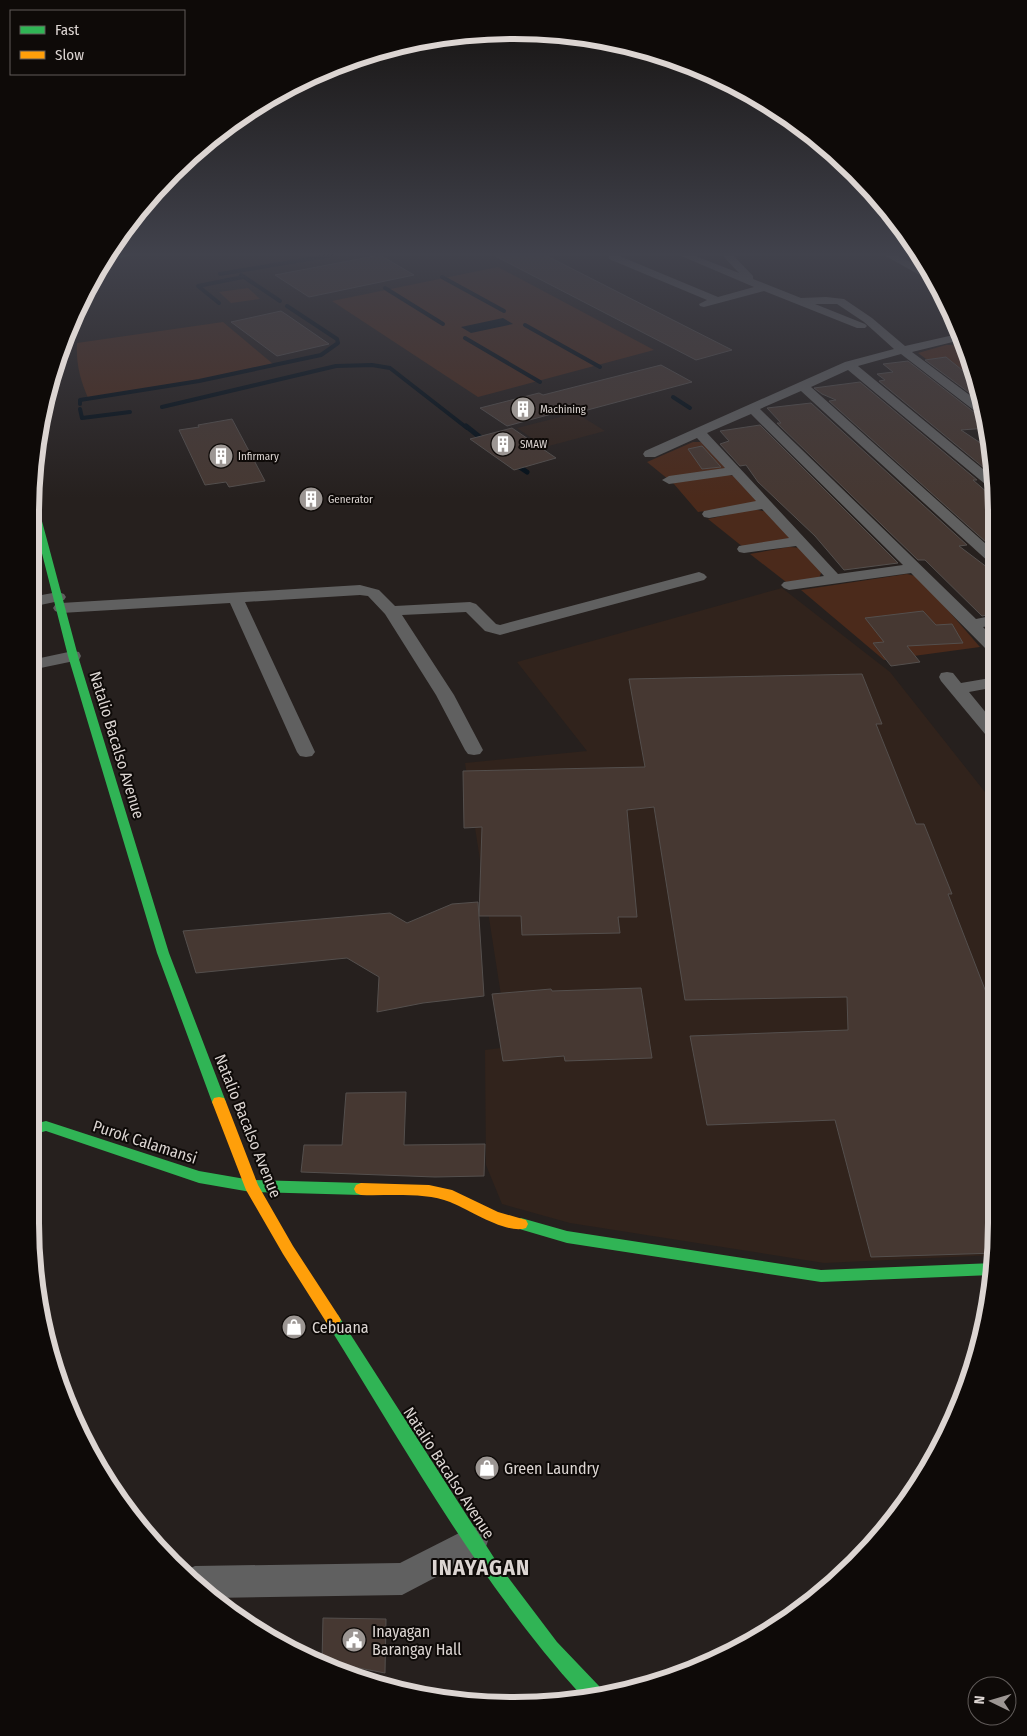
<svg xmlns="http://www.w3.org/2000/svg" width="1027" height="1736" font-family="'Fira Sans Condensed',sans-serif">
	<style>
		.built { fill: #31231c }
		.green { fill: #4b2a1b }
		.water { fill: #030f18 }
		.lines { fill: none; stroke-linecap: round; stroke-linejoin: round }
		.stream-far1 { stroke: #030f18; stroke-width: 4 }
		.stream { stroke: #030f18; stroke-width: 5 }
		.building { fill: #463832; stroke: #544f4d }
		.street { fill: #606060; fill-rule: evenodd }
		.fast { fill: #30b455; fill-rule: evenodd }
		.slow { fill: #ff9f0a; fill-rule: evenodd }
		.labels { text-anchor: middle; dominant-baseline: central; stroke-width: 4; stroke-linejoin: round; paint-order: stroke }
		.far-poi-label { font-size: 11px; fill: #dcd5d2; stroke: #0e0a08; text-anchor: start }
		.near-street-label { font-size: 16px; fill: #dcd5d2; stroke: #0e0a08 }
		.near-poi-label { font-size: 16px; fill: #dcd5d2; stroke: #0e0a08; text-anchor: start }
		.near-district-label { font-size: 22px; font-weight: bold; letter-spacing: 1px; fill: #dcd5d2; stroke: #0e0a08 }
		.rim { fill: none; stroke: #dcd5d2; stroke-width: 6 }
	</style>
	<rect width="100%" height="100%" fill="#26201e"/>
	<g class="built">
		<path d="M576,413L605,431L545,447L517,428Z"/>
		<path d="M782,588L890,672L996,806V1255L824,1263L570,1223L502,1204L486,1165L485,1050L509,1047L465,763L587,751L517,662Z"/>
	</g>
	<g class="green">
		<path d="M498,267L654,350L478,397L332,301Z"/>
		<path d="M248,288L260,299L231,303L219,292Z"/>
		<path d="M223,322L273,364L188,383L88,398C80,379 76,364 77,343Z"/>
		<path d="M946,345H959L964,348L980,388L983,401L918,353Z"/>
		<path d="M693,442H707L729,469L728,475L735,476L758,500L750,505L698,512L674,484L647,462Z"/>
		<path d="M753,509L768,512L791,534L788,539L743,547L708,519Z"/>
		<path d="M789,547L802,548L823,569L819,578L786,582L750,554Z"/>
		<path d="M907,574L919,577L980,647L884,660L801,590Z"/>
	</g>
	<path class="water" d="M503,318L513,324L471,333L461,327Z"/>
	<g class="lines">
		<g class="stream-far1">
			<path d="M220,274L333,255"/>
			<path d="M241,275L280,301"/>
			<path d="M442,277L504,311"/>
			<path d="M385,288L443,324"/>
			<path d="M219,303L198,286L243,277"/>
			<path d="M525,325L600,367"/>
			<path d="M465,338L540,382"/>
			<path d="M673,397L690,408"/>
			<path d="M80,404V400L199,381L321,355L338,343L337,339L287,306"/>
			<path d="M162,407L336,366L372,365L390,368L467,428"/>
			<path d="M80,409L82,418L130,412"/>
		</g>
		<g class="stream">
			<path d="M466,426L486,442"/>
			<path d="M515,464L527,472"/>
		</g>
	</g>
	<g class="building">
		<path d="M380,255L414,275L309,297L275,275Z"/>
		<path d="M493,255H545L732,350L696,360Z"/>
		<path d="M281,311L287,315L329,344L277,356L231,322Z"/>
		<path d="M946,357L978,383L983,403L925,360Z"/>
		<path d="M908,361L979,416L985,418L987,428L961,430L991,450L995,477L879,381L885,380L877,374L893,372L883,364Z"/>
		<path d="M661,365L692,382L580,412L574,408L507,426L480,408L539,393L543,395Z"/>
		<path d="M860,382L977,480H973L996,500V542L987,543L829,401L836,400L822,394L814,388Z"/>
		<path d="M811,403L967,545L959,546L996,574V613L982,616L925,560H918L777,423H781L767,408Z"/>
		<path d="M232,419L265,481L229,487L226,482L205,485L179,430L199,427L198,425Z"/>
		<path d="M760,425L898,563L844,570L815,536L758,482L746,465L740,466L720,444L729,441L720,431Z"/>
		<path d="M512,428L556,458L514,470L470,439Z"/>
		<path d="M702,446L721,467L702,469L688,449Z"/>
		<path d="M923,611L936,625L952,624L963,643L907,646L920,662L891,666L873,643L884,642L865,618Z"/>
		<path d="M862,674L882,724H876L916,824H924L952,894H948L996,1018V1253L871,1257L835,1120L707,1125L690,1036L848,1030L847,997L685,1000L654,807L627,810L637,917H618L620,933L522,935L521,916H479L482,827L464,828L463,771L645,767L629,679Z"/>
		<path d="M478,902L484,996L423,1003L377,1012L379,977L347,958L196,973L183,931L390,913L407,923L452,904Z"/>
		<path d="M641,988L652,1058L565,1061L564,1056L503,1061L492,994L551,989L552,991Z"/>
		<path d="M406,1092L404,1145L485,1144L484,1176L435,1177L301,1172L304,1145H342L346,1093Z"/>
		<path d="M323,1618L386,1619L385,1673L322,1661Z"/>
	</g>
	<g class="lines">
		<g class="street">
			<path d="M609,255H617L718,297L754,287L679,255H693L739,273L722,255H733L753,276V279L801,298L826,297L844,299L872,318L905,346L958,334L961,340L912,352L983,405L985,416L980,415L901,354L858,366L995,479L996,490L991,489L848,370L811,387L996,553V565L991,564L801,391L760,409L976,619L996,615V625L983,627L996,641V649L985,648L911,573L789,590L784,588L781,585L784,582L824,576L796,546L744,553L739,552L737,549L739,546L789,538L762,509L709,518L704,517L702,514L704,511L709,510L756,501L732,475L669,484L662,480L669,476L725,468L697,438L655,457H645L643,454L645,451L845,362L894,349L864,322L837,304H815L865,324L867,326L865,328H857L764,291L704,307L700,306L699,304L707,300L609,259ZM751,414L903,565L838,574L707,433Z"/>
			<path d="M884,255H897L933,274L937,283L932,282Z"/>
			<path d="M699,572L704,574L707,577L704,580L500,635L485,631L466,612L402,615L454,695L483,750L480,754L474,755L468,754L465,750L436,695L385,614L368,596L360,595L245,602L315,752L312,756L306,757L300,756L297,752L230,603L61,613L55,611L53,608L55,605L61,603L360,585L379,590L395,606L470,602L476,604L496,624L500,625Z"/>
			<path d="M58,592L64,594L66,597L64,600L31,607V597Z"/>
			<path d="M73,651L79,652L81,656L79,660L31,670V660Z"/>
			<path d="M947,672L953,673L961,683L996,677V687L969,692L996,725V741L990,740L941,681L939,677L941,673Z"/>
			<path d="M473,1526L484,1530L488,1541L484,1552L402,1595L211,1598L184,1571L195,1566L400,1563Z"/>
		</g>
		<g class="fast">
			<path d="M119,255H132L103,262L105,258Z"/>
			<path d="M31,493L35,495L78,656L169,953L226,1102L224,1106L219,1107L214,1106L212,1102L157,953L68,656L31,510Z"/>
			<path d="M46,1121L199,1171L251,1180L361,1183L366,1185L368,1189L366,1193L361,1195L251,1192L199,1183L46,1131L30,1135V1125Z"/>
			<path d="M521,1218L567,1231L821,1270L994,1263L992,1275L821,1282L567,1243L516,1228L514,1224L516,1220Z"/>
			<path d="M333,1313L338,1315L498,1564L557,1642L599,1686L601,1692L581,1695C480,1584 407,1451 328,1325L325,1320L328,1315Z"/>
		</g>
		<g class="slow">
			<path d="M219,1097L224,1098L226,1102L258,1185L293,1246L338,1315L341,1320L338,1325L333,1327L328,1325L283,1254L246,1190L212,1102L214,1098Z"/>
			<path d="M361,1183L429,1185L452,1190L498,1212L526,1220L528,1224L526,1228C507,1235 468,1209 450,1202C425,1192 388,1196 361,1195L356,1193L354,1189L356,1185Z"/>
		</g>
	</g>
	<linearGradient id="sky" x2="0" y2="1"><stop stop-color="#151210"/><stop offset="0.51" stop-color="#41424c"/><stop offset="1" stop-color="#41424c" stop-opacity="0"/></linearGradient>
	<rect width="1027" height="498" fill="url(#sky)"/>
	<defs>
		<symbol id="building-disc" viewBox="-11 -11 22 22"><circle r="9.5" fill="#9c9693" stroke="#0e0a08"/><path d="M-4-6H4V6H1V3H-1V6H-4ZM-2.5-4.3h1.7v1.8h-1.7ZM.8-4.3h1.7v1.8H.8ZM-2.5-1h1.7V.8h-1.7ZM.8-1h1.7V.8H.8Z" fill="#fff"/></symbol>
		<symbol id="shop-disc" viewBox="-11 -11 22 22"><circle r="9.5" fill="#9c9693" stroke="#0e0a08"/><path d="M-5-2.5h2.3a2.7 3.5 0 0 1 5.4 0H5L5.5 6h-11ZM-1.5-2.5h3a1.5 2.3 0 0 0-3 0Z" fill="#fff"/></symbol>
		<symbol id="civic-disc" viewBox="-11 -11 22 22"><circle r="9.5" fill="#9c9693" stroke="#0e0a08"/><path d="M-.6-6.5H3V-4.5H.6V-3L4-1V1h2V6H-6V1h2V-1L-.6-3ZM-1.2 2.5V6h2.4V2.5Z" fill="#fff"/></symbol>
	</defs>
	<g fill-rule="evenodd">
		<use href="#building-disc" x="509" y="395" width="28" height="28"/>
		<use href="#building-disc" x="489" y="430" width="28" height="28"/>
		<use href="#building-disc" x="207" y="442" width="28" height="28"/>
		<use href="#building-disc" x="297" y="485" width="28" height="28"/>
		<use href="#shop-disc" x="280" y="1313" width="28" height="28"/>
		<use href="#shop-disc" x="473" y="1454" width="28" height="28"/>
		<use href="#civic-disc" x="340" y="1626" width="28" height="28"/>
	</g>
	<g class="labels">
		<g class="far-poi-label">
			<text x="540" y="409">Machining</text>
			<text x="520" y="444">SMAW</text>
			<text x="238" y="456">Infirmary</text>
			<text x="328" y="499">Generator</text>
		</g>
		<g class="near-street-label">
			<text transform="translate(117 745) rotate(73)">Natalio Bacalso Avenue</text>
			<text transform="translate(248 1126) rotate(68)">Natalio Bacalso Avenue</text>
			<text transform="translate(145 1142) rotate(18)">Purok Calamansi</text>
			<text transform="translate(449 1473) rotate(57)">Natalio Bacalso Avenue</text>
		</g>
		<g class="near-poi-label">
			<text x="312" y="1327">Cebuana</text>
			<text x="504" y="1468">Green Laundry</text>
			<text x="372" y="1631">Inayagan<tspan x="372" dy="18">Barangay Hall</tspan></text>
		</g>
		<g class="near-district-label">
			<text x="481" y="1567">INAYAGAN</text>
		</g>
	</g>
	<path d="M0 0H1027V1736H0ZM513 39H514A474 474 0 0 1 988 513V1223A474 474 0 0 1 514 1697H513A474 474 0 0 1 39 1223V513A474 474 0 0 1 513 39Z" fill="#0e0a08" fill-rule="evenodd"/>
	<path class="rim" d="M513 39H514A474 474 0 0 1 988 513V1223A474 474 0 0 1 514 1697H513A474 474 0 0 1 39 1223V513A474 474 0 0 1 513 39Z"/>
	<rect x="10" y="10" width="175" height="65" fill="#0e0a08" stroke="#605b59"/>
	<rect x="20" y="26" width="25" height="8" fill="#30b455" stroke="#605b59"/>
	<text x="55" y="35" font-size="15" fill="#dcd5d2">Fast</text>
	<rect x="20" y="51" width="25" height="8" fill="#ff9f0a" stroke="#605b59"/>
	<text x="55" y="60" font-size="15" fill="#dcd5d2">Slow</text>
	<g transform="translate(992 1701) rotate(275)"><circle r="24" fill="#0e0a08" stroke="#605b59"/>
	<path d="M0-4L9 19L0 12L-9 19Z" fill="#9c9693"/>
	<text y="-8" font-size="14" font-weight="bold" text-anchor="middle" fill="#dcd5d2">N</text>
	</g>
</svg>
